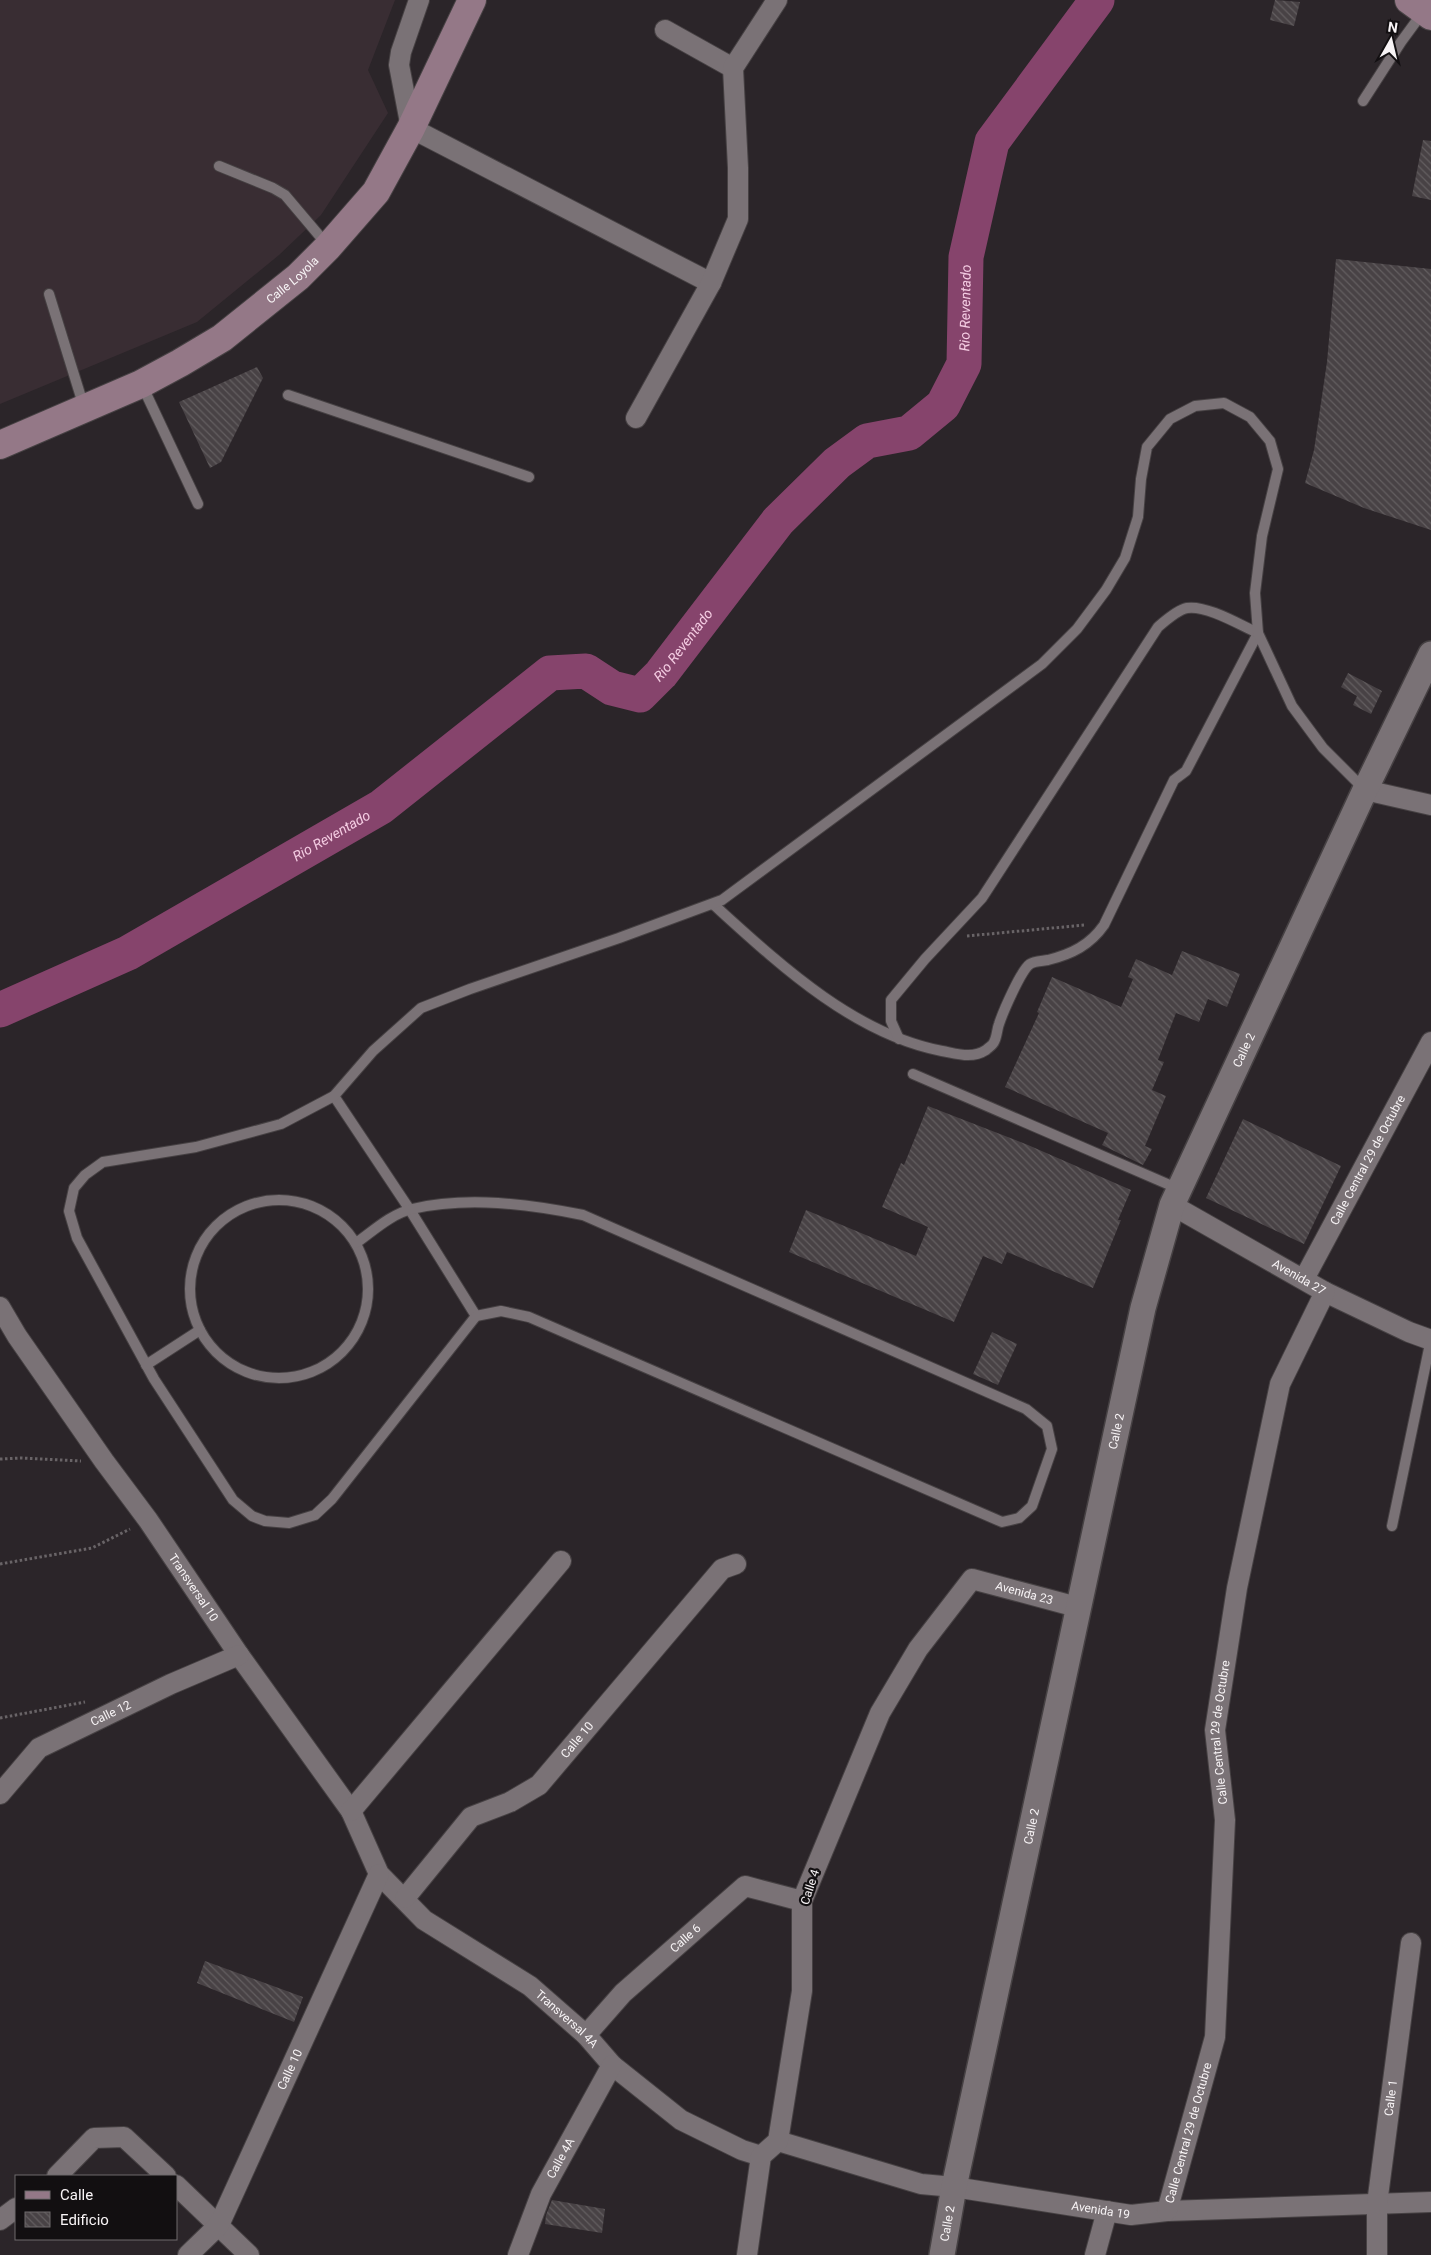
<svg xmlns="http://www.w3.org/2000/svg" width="1431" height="2255" font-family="Roboto,sans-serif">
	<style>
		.built { fill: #392d33 }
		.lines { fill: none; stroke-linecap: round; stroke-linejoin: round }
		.river { stroke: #86446c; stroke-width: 35 }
		.building { fill: url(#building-back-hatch) }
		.service-casing { stroke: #464143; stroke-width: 12 }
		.minor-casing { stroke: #464143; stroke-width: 22 }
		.tertiary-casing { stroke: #464143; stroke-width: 28 }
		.secondary-casing { stroke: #464143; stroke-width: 30 }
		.path { stroke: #696467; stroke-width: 3; stroke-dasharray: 2.5 2.5; stroke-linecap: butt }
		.service { stroke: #7a7276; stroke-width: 10 }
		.minor { stroke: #7a7276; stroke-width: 20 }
		.tertiary { stroke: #7a7276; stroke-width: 25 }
		.secondary { stroke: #947887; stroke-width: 28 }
		.labels { text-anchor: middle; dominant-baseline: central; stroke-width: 4.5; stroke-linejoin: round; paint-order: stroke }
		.street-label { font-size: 12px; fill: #f8f4f6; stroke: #120f11 }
		.water-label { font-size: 14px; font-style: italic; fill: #f4cce2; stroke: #120f11 }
	</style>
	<defs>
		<pattern id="building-back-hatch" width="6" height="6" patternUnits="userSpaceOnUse" patternTransform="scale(1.25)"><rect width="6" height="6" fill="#484245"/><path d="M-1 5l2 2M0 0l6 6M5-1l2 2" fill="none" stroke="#635e60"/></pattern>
	</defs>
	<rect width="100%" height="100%" fill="#2b2529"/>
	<path class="built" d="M0,0H395L368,70L388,113L321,215L279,255L197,322L0,404Z"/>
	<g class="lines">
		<path class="river" id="s1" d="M0,1010L128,953L381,807L550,673L586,671L612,688L640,695L661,674L778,521L837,463L867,441L909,433L943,405L964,364L966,257L992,142L1097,0"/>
	</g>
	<g class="building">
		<path d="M1275,0L1300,2L1294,26L1270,20Z"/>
		<path d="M1423,140L1431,141V200L1412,196Z"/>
		<path d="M1336,259L1431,269V530L1364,508L1305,483L1314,450L1327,362Z"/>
		<path d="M257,367L263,378L221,462L210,468L179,402Z"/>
		<path d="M1348,673L1382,691L1371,714L1353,705L1357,696L1341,687Z"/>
		<path d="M1182,951L1240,974L1227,1007L1208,999L1199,1022L1176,1013L1158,1060L1164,1062L1152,1090L1166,1096L1145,1146L1152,1149L1143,1165L1102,1145L1108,1133L1005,1087L1039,1013L1037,1012L1052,977L1121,1007L1133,979L1128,977L1136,959L1172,975Z"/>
		<path d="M928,1106L1028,1145L1131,1190L1118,1220H1121L1093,1288L1007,1252L1002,1264L983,1256L954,1322L789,1252L806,1210L916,1256L928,1227L882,1207L901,1163L904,1165Z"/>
		<path d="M1243,1119L1341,1166L1304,1244L1206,1198Z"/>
		<path d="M992,1332L1017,1344L998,1385L973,1374Z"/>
		<path d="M205,1961L303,1997L294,2022L197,1983Z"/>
		<path d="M552,2200L605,2209L602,2233L545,2224L546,2215Z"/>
	</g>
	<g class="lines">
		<defs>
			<g id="service">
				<path d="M1363,101L1401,42L1423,12"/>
				<path d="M219,166L273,188L285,195L328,246"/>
				<path d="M49,294L84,407"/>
				<path d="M142,385L198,504"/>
				<path d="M288,395L529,477"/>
				<path d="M713,904C778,963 853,1034 942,1051C958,1054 972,1059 986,1050C988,1048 993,1045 994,1042C997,1037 997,1029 999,1024C1003,1012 1021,970 1030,964C1034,961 1043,961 1048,960C1072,954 1090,945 1104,925L1174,780L1186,771L1258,633"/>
				<path d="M899,1039L891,1021V1000L925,959L982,898L1158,627C1165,621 1177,610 1187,608C1207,605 1240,625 1258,633"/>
				<path d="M913,1074L1179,1189"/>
				<path d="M334,1096L410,1210L476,1316"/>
				<circle cx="279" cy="1289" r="89"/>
				<path d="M356,1243C373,1231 391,1214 412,1209C467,1196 529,1204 583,1215L1026,1409L1047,1426L1052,1449L1032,1506L1019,1518L1002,1522L529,1317L501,1311L476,1316L332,1499L315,1515L289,1523L265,1521L252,1516L233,1500L154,1379L77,1238L69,1211L74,1188L85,1175L103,1162L196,1147L281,1124L334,1096L373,1051L421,1008L470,989L619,938L722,900L1042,664L1077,629L1106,590L1125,558L1138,517L1141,479L1147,447L1170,419L1195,406L1224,403L1250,417L1270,441L1278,469L1262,536L1255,593L1258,633L1292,706L1323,748L1365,790"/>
				<path d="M146,1365L200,1330"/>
				<path d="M1392,1526L1431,1339"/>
			</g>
			<g id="minor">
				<path d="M419,0L401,52L399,65L411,128L711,283"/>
				<path d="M665,30L733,68"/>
				<path d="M636,418L711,283L738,219V168L733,68L777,0"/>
				<path d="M1365,790L1431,805"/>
				<path id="s2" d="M1172,1205L1325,1292L1409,1332L1431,1340"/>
				<path id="s3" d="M1304,1279L1431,1042"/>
				<path id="s4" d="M0,1307L17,1336L104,1461L148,1520L239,1655L351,1811L379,1874L424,1920L530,1986L586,2035L612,2065L681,2120L742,2150L761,2156"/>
				<path id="s5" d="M0,1794L39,1748L171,1684L239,1655"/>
				<path d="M351,1811L561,1561"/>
				<path id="s6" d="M405,1898L471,1817L510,1802L539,1785L722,1569L736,1564"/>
				<path id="s7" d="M586,2035L623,1993L745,1886L802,1901"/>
				<path id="s8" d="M778,2141L921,2184L954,2187L1131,2215L1167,2211L1431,2202"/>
				<path d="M57,2176L94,2138L124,2137L166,2176"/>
				<path d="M176,2185L249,2255"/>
				<path id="s9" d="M1167,2211L1215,2037L1225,1820L1215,1730L1237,1588L1280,1384L1325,1292"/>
				<path d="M0,2220L16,2208"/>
				<path id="s10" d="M188,2255L219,2225L379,1874"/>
				<path id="s11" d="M518,2255L541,2194L612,2065"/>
				<path id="s12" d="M747,2255L761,2156L778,2141L802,1991V1901L880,1713L918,1649L972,1579L1077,1607"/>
				<path d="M1095,2255L1107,2211"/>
				<path id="s13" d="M1377,2255V2204L1411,1943"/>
			</g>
			<g id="tertiary">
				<path id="s14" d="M942,2255L954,2187L1143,1308L1172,1205L1365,790L1431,654"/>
			</g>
			<g id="secondary">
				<path d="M1409,0L1431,16"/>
				<path id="s15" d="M0,445L141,384L180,363L222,338L298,277L328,247L376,192L411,128L472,0"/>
			</g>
		</defs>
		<use href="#service" class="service-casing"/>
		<use href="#minor" class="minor-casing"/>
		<use href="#tertiary" class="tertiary-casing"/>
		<use href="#secondary" class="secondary-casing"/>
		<g class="path">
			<path d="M967,936L1085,925"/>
			<path d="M0,1459L21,1458L81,1461"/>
			<path d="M0,1564L92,1548L130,1529"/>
			<path d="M0,1718L85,1702"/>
		</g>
		<use href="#service" class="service"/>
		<use href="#minor" class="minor"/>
		<use href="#tertiary" class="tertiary"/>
		<use href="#secondary" class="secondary"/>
	</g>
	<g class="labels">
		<g class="street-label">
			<text stroke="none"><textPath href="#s15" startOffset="338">Calle Loyola</textPath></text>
			<text stroke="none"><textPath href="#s14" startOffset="1246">Calle 2</textPath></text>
			<text stroke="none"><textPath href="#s3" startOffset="135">Calle Central 29 de Octubre</textPath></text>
			<text stroke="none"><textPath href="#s2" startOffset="146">Avenida 27</textPath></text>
			<text stroke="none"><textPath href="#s14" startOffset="842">Calle 2</textPath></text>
			<text stroke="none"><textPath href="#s4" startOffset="341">Transversal 10</textPath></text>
			<text stroke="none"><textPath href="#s12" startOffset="785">Avenida 23</textPath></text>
			<text stroke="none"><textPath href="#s5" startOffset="140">Calle 12</textPath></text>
			<text stroke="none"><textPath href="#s9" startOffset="486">Calle Central 29 de Octubre</textPath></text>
			<text stroke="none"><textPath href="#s6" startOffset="239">Calle 10</textPath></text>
			<text stroke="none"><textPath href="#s14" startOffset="438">Calle 2</textPath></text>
			<text transform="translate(810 1887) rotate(-72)">Calle 4</text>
			<text stroke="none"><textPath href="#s7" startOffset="139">Calle 6</textPath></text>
			<text stroke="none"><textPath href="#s4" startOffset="922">Transversal 4A</textPath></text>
			<text stroke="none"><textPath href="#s10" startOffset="214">Calle 10</textPath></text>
			<text stroke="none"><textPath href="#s13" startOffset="158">Calle 1</textPath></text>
			<text stroke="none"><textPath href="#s9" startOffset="81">Calle Central 29 de Octubre</textPath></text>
			<text stroke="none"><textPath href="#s11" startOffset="106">Calle 4A</textPath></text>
			<text stroke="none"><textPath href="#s8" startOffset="331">Avenida 19</textPath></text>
			<text stroke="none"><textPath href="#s14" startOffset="32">Calle 2</textPath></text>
		</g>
		<g class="water-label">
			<text stroke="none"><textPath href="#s1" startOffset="1275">Rio Reventado</textPath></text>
			<text stroke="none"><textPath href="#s1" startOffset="810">Rio Reventado</textPath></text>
			<text stroke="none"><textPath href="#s1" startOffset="375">Rio Reventado</textPath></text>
		</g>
	</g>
	<rect x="15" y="2175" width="162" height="65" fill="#120f11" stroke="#6e6b6d"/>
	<rect x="25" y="2191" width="25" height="8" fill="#947887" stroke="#6e6b6d"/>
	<text x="60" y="2200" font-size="15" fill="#f8f4f6">Calle</text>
	<rect x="25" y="2212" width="25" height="15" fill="url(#building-back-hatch)" stroke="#6e6b6d"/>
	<text x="60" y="2225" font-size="15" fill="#f8f4f6">Edificio</text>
	<g transform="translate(1391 40) rotate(8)" stroke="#120f11" stroke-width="4" paint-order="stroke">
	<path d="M0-4L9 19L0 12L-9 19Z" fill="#f8f4f6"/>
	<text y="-8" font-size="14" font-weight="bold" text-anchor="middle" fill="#f8f4f6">N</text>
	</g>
</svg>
